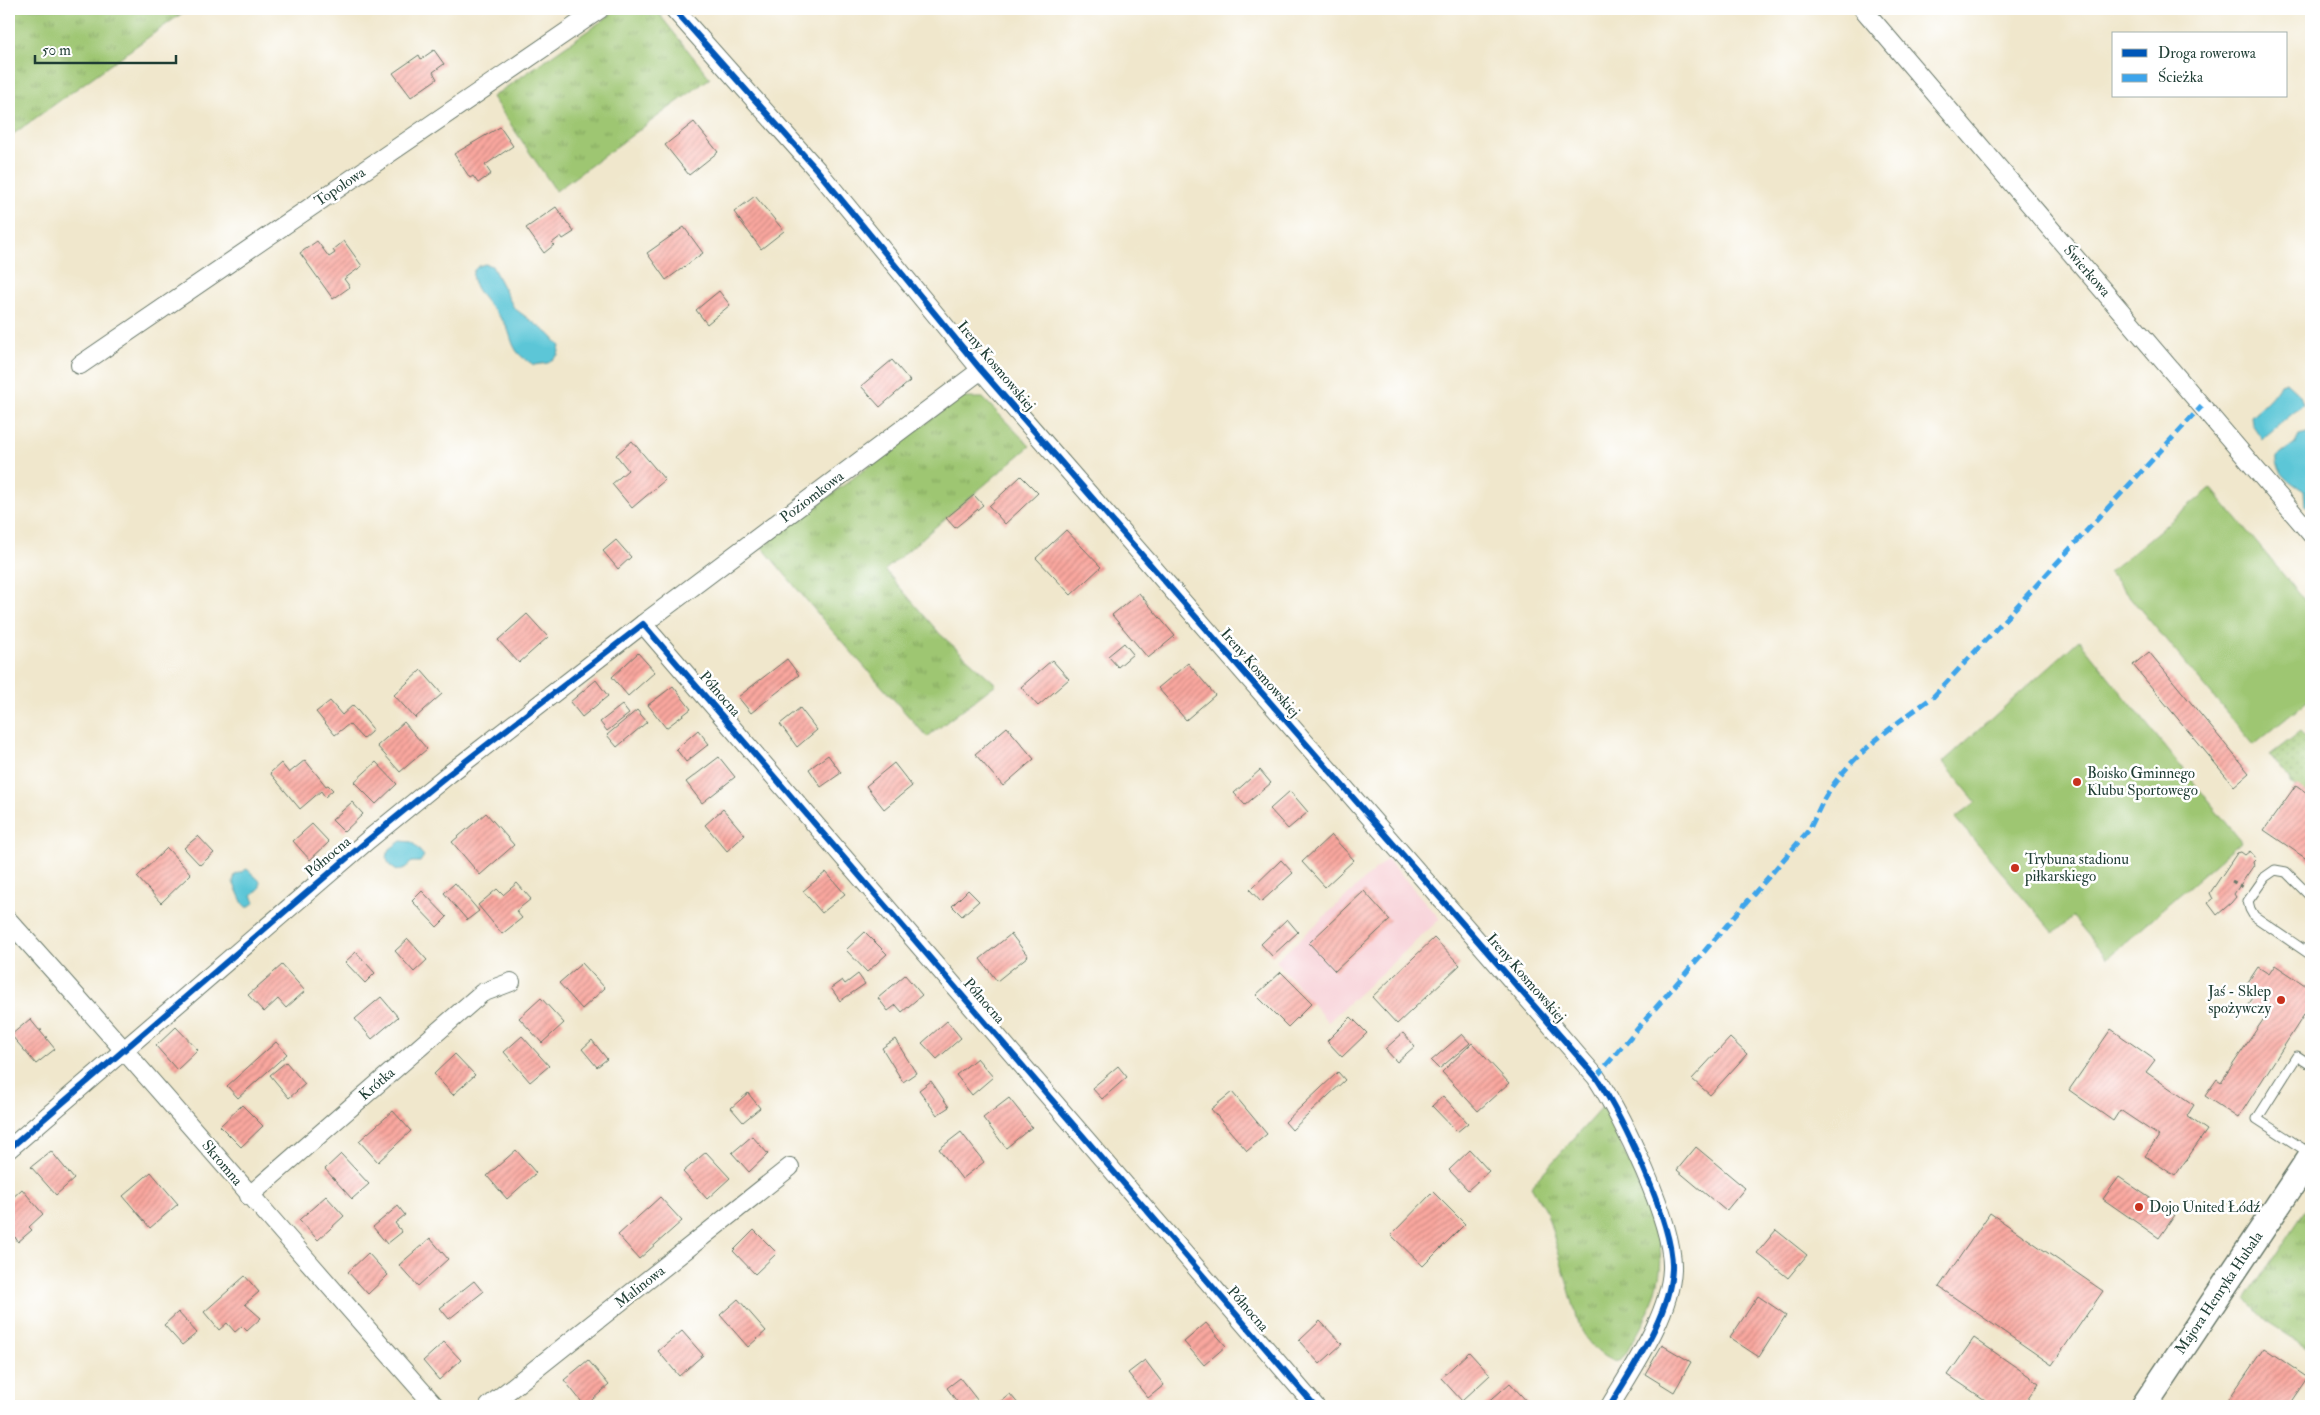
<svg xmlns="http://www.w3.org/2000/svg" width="2320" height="1415" font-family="'IM FELL Double Pica',serif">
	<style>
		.built { fill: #f7cfd5 }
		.grass { fill: url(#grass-tufts); stroke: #5e8253 }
		.park { fill: url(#park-dots); stroke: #5e8253 }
		.pitch { fill: #9ec672; stroke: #5e8253 }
		.water { fill: #5cc6d7; stroke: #3e8286 }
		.building { fill: url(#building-hatch) }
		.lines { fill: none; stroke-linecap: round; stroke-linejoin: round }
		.lane-casing { stroke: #687869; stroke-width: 11 }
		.street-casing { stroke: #687869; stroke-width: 20 }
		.secondary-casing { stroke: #687869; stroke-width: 28 }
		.path { stroke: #687869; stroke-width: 3; stroke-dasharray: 4 4; stroke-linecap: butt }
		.lane { stroke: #fff; stroke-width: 9 }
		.street { stroke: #fff; stroke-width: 18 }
		.secondary { stroke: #fff; stroke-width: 25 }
		.quiet { stroke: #3da4eb; stroke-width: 5; stroke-dasharray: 10 5; stroke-linecap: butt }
		.cycleway-casing { stroke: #fff; stroke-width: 9 }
		.cycleway { stroke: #0057b8; stroke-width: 6 }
		.poi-dot { fill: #c8321e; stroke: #fff; stroke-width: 2 }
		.labels { text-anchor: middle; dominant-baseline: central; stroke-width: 5; stroke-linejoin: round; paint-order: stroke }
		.street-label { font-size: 15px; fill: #1f3d34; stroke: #fff }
		.poi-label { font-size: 15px; fill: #1f3d34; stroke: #fff; text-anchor: start }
	</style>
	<defs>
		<pattern id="grass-tufts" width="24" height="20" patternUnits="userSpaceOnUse" patternTransform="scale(1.25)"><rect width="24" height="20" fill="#9ec672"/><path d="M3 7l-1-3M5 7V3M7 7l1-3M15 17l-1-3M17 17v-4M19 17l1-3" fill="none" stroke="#80a25e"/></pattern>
		<pattern id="park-dots" width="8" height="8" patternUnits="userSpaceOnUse" patternTransform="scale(1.25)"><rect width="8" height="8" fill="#9ec672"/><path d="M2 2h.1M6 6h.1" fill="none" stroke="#80a25e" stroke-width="1.8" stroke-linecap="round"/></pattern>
		<pattern id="building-hatch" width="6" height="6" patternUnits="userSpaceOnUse" patternTransform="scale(1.25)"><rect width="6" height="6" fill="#faa79f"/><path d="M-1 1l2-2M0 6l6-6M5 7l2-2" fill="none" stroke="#ca8982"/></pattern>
	</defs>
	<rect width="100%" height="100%" fill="#fff"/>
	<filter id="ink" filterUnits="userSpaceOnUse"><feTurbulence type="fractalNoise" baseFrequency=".02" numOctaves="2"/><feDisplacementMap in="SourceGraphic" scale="10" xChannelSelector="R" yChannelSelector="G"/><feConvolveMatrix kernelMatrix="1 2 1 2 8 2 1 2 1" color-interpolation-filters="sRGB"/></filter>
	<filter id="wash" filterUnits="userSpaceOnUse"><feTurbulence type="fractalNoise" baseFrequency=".0096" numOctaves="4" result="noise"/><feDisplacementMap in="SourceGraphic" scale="20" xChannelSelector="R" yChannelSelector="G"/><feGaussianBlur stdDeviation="1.12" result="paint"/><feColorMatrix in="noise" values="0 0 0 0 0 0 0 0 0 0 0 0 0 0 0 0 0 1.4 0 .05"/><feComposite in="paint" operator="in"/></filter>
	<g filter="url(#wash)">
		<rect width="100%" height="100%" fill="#f0e7cc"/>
		<path class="built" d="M1387,859L1440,919L1328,1022L1276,961Z"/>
		<g class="grass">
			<path d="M9,9H188L9,137Z"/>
			<path d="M619,9H655L710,78L556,191L492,97Z"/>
			<path d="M959,398H983L1030,446L885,570L940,634L996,684L927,737L829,627L762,547Z"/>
			<path d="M1603,1106C1617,1135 1630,1163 1642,1193C1649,1207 1657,1223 1659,1239C1666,1276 1651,1312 1632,1343C1628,1349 1625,1358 1618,1360C1605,1364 1586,1340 1581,1331L1547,1213L1531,1186Z"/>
			<path d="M2311,1202V1350L2266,1321L2247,1299Z"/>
		</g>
		<path class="park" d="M2300,732L2311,744V796L2290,783L2291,780L2270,755Z"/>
		<g class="pitch">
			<path d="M2211,488L2311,608V698L2254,745L2109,572Z"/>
			<path d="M2079,640L2241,841L2107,958L2073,917L2054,933L1955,818L1976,802L1943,762Z"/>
		</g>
		<g class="water">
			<path d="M485,264L492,266L514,308L549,334L560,346L558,355L548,363L534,365C528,361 519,356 516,350C510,341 510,329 503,321C494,309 452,272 485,264Z"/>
			<path d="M2286,382L2300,395L2303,405L2262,439L2252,424L2251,416C2260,408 2276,394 2280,384Z"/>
			<path d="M2311,432V509L2305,506L2304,491C2292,483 2275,473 2277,456L2295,443L2299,435Z"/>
			<path d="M401,841L412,842L424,856L420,862H412L405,868L397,871L390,866L386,857L390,849Z"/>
			<path d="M247,869L260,881V888L252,895L255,902L247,908L243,904L233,882L235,875Z"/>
		</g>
		<g id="blocks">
			<g class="building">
				<path d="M434,50L444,64L433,72L437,79L411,97L393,73L419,55L421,59Z"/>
				<path d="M694,122L718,152L689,175L665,145Z"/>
				<path d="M500,127L513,146L485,165L491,174L478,183L473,176L470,178L454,154Z"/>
				<path d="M755,196L784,231L761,249L734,212Z"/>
				<path d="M556,207L574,232L563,239L561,236L552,243L554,245L544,253L526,228Z"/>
				<path d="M684,227L703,253L666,280L647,253Z"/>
				<path d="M317,241L329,257L335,253L333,250L344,241L362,266L344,279L350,287L333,299L300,253Z"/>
				<path d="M719,291L730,305L707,324L696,310Z"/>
				<path d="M892,360L910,381L880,407L861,386Z"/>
				<path d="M632,441L665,480L632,508L612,484L628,470L616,455Z"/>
				<path d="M1021,476L1038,493L1005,524L989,506Z"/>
				<path d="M974,495L983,505L955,528L946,518Z"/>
				<path d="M1066,530L1101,567L1071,595L1036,558Z"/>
				<path d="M616,540L631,557L618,569L603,551Z"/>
				<path d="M1139,593L1175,636L1148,658L1112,615Z"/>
				<path d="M527,614L548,637L519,663L498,640Z"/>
				<path d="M1124,643L1133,654L1118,667L1108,656Z"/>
				<path d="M2149,652L2249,773L2234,786L2133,665Z"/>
				<path d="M638,653L655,672L628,696L612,677Z"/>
				<path d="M787,659L799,675L751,713L738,697Z"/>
				<path d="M1052,660L1069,679L1038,706L1021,687Z"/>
				<path d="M1188,663L1215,695L1186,720L1158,688Z"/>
				<path d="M421,670L442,694L415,718L394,695Z"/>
				<path d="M596,680L608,696L582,717L570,702Z"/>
				<path d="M673,686L691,709L666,728L648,705Z"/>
				<path d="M330,701L342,715L353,705L372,728L371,732L363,739L349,724L335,735L316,712Z"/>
				<path d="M622,705L629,714L607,731L600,722Z"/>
				<path d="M800,708L817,730L797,747L780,724Z"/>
				<path d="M637,710L647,722L617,747L607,735Z"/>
				<path d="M404,722L427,749L400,772L377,746Z"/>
				<path d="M1007,727L1034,759L1003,786L975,754Z"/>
				<path d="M698,730L709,744L686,762L676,749Z"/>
				<path d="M828,755L841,773L821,787L809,769Z"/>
				<path d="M719,757L735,777L702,803L686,782Z"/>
				<path d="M305,760L326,786L328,785L333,790L325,797L321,791L300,809L270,773L281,763L289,773Z"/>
				<path d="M376,762L397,784L376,804L354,782Z"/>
				<path d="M894,763L912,786L884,809L866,786Z"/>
				<path d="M1260,770L1271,783L1245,805L1234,793Z"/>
				<path d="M2296,785L2311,796V862L2264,830Z"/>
				<path d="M1290,791L1308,812L1288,829L1270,809Z"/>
				<path d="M352,802L363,814L344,832L332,820Z"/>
				<path d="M723,809L745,835L727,851L705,825Z"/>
				<path d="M486,813L514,845L480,875L452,842Z"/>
				<path d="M312,824L329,842L310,860L293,841Z"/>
				<path d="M1331,835L1354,860L1325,887L1302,862Z"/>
				<path d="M198,836L214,853L200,865L184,848Z"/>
				<path d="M167,848L191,874L161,903L137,877Z"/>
				<path d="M2250,851L2256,858L2253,861L2254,865L2234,894L2236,897L2231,903L2217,915L2208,903L2213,899L2210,893L2237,853L2241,852L2245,855Z"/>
				<path d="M1281,860L1293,873L1261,902L1250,890Z"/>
				<path d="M826,872L845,894L822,913L803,891Z"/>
				<path d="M455,883L479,911L467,920L444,893Z"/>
				<path d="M517,883L531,899L516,911L522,918L502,934L478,905L497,889L503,895Z"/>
				<path d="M968,890L979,901L962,916L952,906Z"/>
				<path d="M422,891L447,917L437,927L412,901Z"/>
				<path d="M1364,891L1390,920L1335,971L1309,943Z"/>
				<path d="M1287,919L1298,932L1272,956L1261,944Z"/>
				<path d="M865,932L887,954L867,972L846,950Z"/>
				<path d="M1011,934L1028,956L997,981L980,959Z"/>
				<path d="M1434,938L1460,965L1397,1024L1372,997Z"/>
				<path d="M408,939L427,960L414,972L395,951Z"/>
				<path d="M356,952L375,973L365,983L345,962Z"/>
				<path d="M582,963L605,988L582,1009L559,983Z"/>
				<path d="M282,965L305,991L286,1008L278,999L264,1012L248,995Z"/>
				<path d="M2275,965L2311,989V1004L2238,1118L2205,1096L2217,1079L2221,1082L2265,1017L2248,1005L2255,995L2244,988L2258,967L2269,974Z"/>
				<path d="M1281,972L1312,1003L1288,1027L1256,995Z"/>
				<path d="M858,974L865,984L840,1001L831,988L842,980L845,984Z"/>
				<path d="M905,975L922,995L902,1012L896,1005L888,1011L878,998Z"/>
				<path d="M381,997L398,1017L372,1039L355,1019Z"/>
				<path d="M541,998L564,1023L542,1043L519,1018Z"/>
				<path d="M1351,1017L1367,1033L1342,1057L1327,1041Z"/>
				<path d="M30,1019L39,1030H42L40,1031L45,1037H48L46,1038L55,1049L36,1064L11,1035Z"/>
				<path d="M947,1021L961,1038L937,1059L922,1043Z"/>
				<path d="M176,1027L198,1050L177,1070L156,1046Z"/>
				<path d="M2111,1029L2155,1060L2146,1072L2194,1105L2187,1116L2207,1130L2175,1176L2145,1156L2159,1136L2120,1110L2113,1121L2069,1090Z"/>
				<path d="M1403,1033L1415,1046L1397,1062L1385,1049Z"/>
				<path d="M1462,1034L1470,1043L1439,1069L1431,1061Z"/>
				<path d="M522,1036L549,1066L530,1082L504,1052Z"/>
				<path d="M1730,1038L1747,1054L1710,1095L1692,1079Z"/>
				<path d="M895,1039L916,1073L903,1082L882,1048Z"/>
				<path d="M592,1040L607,1059L597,1067L582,1049Z"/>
				<path d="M276,1042L287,1054L238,1098L227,1086Z"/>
				<path d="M1472,1043L1509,1083L1478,1111L1442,1072Z"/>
				<path d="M455,1054L475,1075L453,1095L434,1074Z"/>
				<path d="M977,1058L993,1077L972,1095L956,1075Z"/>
				<path d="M286,1062L305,1084L289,1098L270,1075Z"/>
				<path d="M1118,1066L1127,1077L1102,1099L1092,1088Z"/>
				<path d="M1338,1072L1345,1080L1292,1130L1285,1122Z"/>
				<path d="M931,1081L949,1107L937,1115L919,1090Z"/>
				<path d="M1232,1092L1267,1134L1247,1151L1211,1109Z"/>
				<path d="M748,1093L760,1108L743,1122L731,1108Z"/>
				<path d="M1443,1096L1468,1123L1457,1132L1432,1106Z"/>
				<path d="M1009,1098L1032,1127L1006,1148L983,1118Z"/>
				<path d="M242,1105L263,1126L241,1147L220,1126Z"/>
				<path d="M393,1111L411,1131L378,1162L359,1141Z"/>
				<path d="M961,1132L984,1162L962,1179L939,1149Z"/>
				<path d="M752,1136L768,1154L749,1172L732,1153Z"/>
				<path d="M1696,1147L1745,1188L1726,1211L1677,1170Z"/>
				<path d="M516,1150L536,1173L507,1199L487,1176Z"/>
				<path d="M1470,1150L1489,1171L1468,1190L1449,1170Z"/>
				<path d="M51,1151L74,1179L56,1195L31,1167Z"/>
				<path d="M706,1152L730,1178L707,1199L683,1172Z"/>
				<path d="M341,1154L369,1184L352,1199L325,1169Z"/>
				<path d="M151,1172L178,1204L150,1228L123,1196Z"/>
				<path d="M2119,1177L2175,1215L2159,1238L2103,1199Z"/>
				<path d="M22,1189L43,1214L29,1227L32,1230L18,1242L15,1237L9,1243V1201Z"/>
				<path d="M1433,1192L1465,1224L1423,1266L1391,1235Z"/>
				<path d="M326,1196L344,1216L318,1240L299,1220Z"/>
				<path d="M660,1197L682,1221L639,1259L618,1235Z"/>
				<path d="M398,1206L405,1215L395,1223L402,1232L387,1244L373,1227Z"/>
				<path d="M1990,1213L2103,1291L2052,1365L1939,1287Z"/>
				<path d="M754,1230L777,1253L755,1274L733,1251Z"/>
				<path d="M1776,1230L1807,1255L1788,1278L1757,1253Z"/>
				<path d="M430,1238L448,1259L418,1286L399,1265Z"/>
				<path d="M368,1253L388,1275L368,1294L348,1272Z"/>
				<path d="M245,1276L259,1292L245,1304L261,1318L247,1331L242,1326L235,1332L227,1323L219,1330L204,1312Z"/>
				<path d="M474,1281L483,1292L449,1319L440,1308Z"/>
				<path d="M1758,1296L1786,1315L1759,1357L1730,1338Z"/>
				<path d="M738,1299L766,1331L748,1347L720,1315Z"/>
				<path d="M178,1312L197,1333L182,1345L164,1325Z"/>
				<path d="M1320,1321L1342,1344L1320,1364L1299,1341Z"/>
				<path d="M1206,1323L1226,1346L1204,1365L1184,1342Z"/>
				<path d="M682,1331L703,1355L679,1376L658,1351Z"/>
				<path d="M1974,1338L2039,1383L2023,1406H1994L1948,1375Z"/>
				<path d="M444,1342L461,1360L439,1380L423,1361Z"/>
				<path d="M1662,1345L1691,1362L1674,1392L1645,1374Z"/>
				<path d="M2264,1348L2308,1378L2289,1406H2224Z"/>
				<path d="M1469,1352L1490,1375L1462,1401L1441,1378Z"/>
				<path d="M588,1360L609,1385L585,1406L564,1380Z"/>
				<path d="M1145,1360L1164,1385L1148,1398L1128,1373Z"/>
				<path d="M960,1378L978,1401L971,1406H960L947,1388Z"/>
				<path d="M1510,1383L1531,1406H1484Z"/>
				<path d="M1010,1394L1020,1406H995Z"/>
			</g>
		</g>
	</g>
	<g filter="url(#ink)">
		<use href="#blocks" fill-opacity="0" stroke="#687869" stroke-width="1"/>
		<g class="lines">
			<defs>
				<g id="lane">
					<path d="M2311,897L2286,872L2275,870L2265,877L2248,901L2250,909L2254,916L2311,955"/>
					<path d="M2311,1154L2257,1119L2297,1056L2311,1065"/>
				</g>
				<g id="street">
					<path d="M674,9L817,170L981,370L1596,1077C1622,1116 1674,1223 1672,1269C1670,1315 1633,1367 1610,1406"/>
					<path d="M1863,9L2311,534"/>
					<path d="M80,365L600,9"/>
					<path d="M643,624L981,370"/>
					<path d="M9,921C153,1080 292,1245 435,1406"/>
					<path d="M9,1149L368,840L449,774L643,624L1315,1406"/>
					<path d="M249,1196L482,993L511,982"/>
					<path d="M489,1406L790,1167"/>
				</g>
				<path id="secondary" d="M2144,1406L2311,1156"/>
			</defs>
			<use href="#lane" class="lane-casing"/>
			<use href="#street" class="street-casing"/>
			<use href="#secondary" class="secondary-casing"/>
			<path class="path" d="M2232,881L2243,887"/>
			<use href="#lane" class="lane"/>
			<use href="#street" class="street"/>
			<use href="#secondary" class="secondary"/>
			<path class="quiet" d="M1596,1077L1809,830C1814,820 1819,809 1824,799C1849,756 1894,725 1933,697L2202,406"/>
			<defs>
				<g id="cycleway">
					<path d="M674,9L817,170L981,370L1596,1077C1622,1116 1674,1223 1672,1269C1670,1315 1633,1367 1610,1406"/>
					<path d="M9,1149L368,840L449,774L643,624L1315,1406"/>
				</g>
			</defs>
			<use href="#cycleway" class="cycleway-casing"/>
			<use href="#cycleway" class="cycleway"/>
		</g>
	</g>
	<g class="poi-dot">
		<circle cx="2077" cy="782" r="5"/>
		<circle cx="2015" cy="868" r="5"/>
		<circle cx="2281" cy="1000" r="5"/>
		<circle cx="2139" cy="1207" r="5"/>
	</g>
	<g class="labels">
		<g class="street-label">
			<text transform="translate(340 187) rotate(-34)">Topolowa</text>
			<text transform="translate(2087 271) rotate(49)">Świerkowa</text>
			<text transform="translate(996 366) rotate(50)">Ireny Kosmowskiej</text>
			<text transform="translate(812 497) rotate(-37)">Poziomkowa</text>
			<text transform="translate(1260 673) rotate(49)">Ireny Kosmowskiej</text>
			<text transform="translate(720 694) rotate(49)">Północna</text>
			<text transform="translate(328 857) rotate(-40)">Północna</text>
			<text transform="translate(1526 978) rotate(49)">Ireny Kosmowskiej</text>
			<text transform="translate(984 1001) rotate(49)">Północna</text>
			<text transform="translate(377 1084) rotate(-41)">Krótka</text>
			<text transform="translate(222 1163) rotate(50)">Skromna</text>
			<text transform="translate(640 1287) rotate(-38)">Malinowa</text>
			<text transform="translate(2219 1293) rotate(-56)">Majora Henryka Hubala</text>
			<text transform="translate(1248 1309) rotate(49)">Północna</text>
		</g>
		<g class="poi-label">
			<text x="2087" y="773">Boisko Gminnego<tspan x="2087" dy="17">Klubu Sportowego</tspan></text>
			<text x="2025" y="859">Trybuna stadionu<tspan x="2025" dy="17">piłkarskiego</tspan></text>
			<text x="2271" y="991" text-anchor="end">Jaś - Sklep<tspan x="2271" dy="17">spożywczy</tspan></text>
			<text x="2149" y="1207">Dojo United Łódź</text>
		</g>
	</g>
	<rect width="2320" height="1415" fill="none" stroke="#fff" stroke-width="30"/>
	<rect x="2112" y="32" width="175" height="65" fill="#ffffff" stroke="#a5b1ae"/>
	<rect x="2122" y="49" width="25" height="8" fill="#0057b8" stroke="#a5b1ae"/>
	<text x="2158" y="58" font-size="15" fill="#1f3d34">Droga rowerowa</text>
	<rect x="2122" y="74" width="25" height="8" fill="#3da4eb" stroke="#a5b1ae"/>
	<text x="2158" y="82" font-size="15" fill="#1f3d34">Ścieżka</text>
	<path d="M35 55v8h141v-8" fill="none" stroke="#1f3d34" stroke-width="2.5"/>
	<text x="42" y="55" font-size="15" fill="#1f3d34" stroke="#ffffff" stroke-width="4" paint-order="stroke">50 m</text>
</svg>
